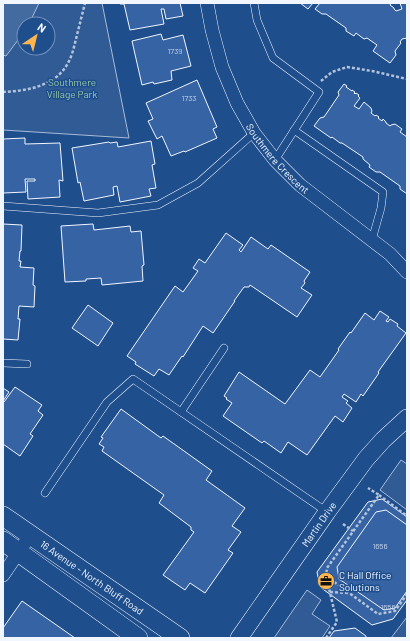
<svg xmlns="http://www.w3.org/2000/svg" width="410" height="641" font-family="Barlow,sans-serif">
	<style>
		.built { fill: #305b95; stroke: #a8bbd7; fill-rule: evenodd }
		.water { fill: #446ba0; stroke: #a8bbd7 }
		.building { fill: #3563a3; stroke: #f2f6ff }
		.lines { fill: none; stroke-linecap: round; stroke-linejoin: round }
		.service-casing { stroke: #f2f6ff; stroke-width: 8 }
		.minor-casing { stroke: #f2f6ff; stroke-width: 14 }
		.tertiary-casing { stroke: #f2f6ff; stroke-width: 18 }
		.secondary-casing { stroke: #f2f6ff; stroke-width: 20 }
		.path { stroke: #b3c4dc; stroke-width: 2.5; stroke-dasharray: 3 2; stroke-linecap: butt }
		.service { stroke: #1f4e8c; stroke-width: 7 }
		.minor { stroke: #1f4e8c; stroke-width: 13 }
		.tertiary { stroke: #1f4e8c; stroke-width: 17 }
		.secondary { stroke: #1f4e8c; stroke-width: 19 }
		.labels { text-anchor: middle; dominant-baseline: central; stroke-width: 3; stroke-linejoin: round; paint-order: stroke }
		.number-label { font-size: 8px; fill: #c3d1e8 }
		.park-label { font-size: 10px; fill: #97c8a6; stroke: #1f4e8c }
		.street-label { font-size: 10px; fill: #f2f6ff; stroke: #1f4e8c }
		.poi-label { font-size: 10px; fill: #f2f6ff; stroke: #1f4e8c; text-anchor: start }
	</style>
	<rect width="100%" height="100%" fill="#1f4e8c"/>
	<g class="built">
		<path d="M3,3H102L129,138L3,130ZM24,24H48V48H24Z"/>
		<path d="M401,460L407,464V510L380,490Z"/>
		<path d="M307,590L321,600L312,614L330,626L322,638H274Z"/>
		<path d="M407,617V638H391Z"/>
	</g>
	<path class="water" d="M3,3H39L29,24H24V32L6,56L3,55Z"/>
	<g class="building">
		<path d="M120,3H180L183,16L166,19L164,9H161L164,24L130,30L124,4H120Z"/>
		<path d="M300,3H313L308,9Z"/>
		<path d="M320,3H391L390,5L394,8V9L396,11L402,9L400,3H407V38L402,39L400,42L401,43L395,51L396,55L390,63L373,51L377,45L367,38L364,39L356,33L354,36L346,31V28L326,14H322L315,9Z"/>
		<path d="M161,34L163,40L183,35L191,66L171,71L172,80L154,84L153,82L142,85L132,41Z"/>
		<path d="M197,80L217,127L213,129L217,138L185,152L184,151L171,156L162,136L157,139L148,121L153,119L146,103Z"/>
		<path d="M344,84L347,86L346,87L352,91V90L355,92L354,93L355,94L356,93L359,95L358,96L360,98L354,106L359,109L364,102L371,108L372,111L371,113L375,116L376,115L379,117L378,118L382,121L383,119L386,122V123L390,126L391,125L395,124L402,129L400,132L407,137V194L400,189V186L380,172H376L369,167L370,165L363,159V157L342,143H340L332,137L331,138L314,126L320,118L324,117L339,95L338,92Z"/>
		<path d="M25,138V144L60,143L63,181L59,180L60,197L28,199L27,181H35V179H25L26,192L3,193V139Z"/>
		<path d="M151,141L155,164L152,165L156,188L149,189L151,196L120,202L117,186L113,187L114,195L84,201L80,182L78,183L72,148L109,142L110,143L117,142L118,147Z"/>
		<path d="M3,224L22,225L21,251H20L19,261H21L20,267L34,268L33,285L35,286L34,307L19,306L18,319H20L18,340L3,339Z"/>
		<path d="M93,224L94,230L130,226L131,232L141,231L144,265L142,266L143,281L102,285L101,278L86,279V281L65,282L61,226Z"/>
		<path d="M226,233L243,245L239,250L241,252L251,237L268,249L271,245L310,272L304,281L305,283L301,288L312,295L297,317L250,285L249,287H244L234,301H235L213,333L203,326L183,357L182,356L169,375L159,369L154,376L135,364L136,362L127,356L175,286L183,292L198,271L193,268L199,259L205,263Z"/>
		<path d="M88,305L113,323L98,346L72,328Z"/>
		<path d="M380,311L389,317L386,321L388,322L390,319L398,324L397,326L406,333L378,372L379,373L363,396L361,394L356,402L344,394L342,397L348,401L346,403L352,408L343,422L335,416L307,455L288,442L281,453L264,441L262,443L223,416L232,403L226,399L227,398L224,396L239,372L285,404L310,370L320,377L339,350L338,349L350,332L351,333L365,313L374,320Z"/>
		<path d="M15,387L42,405L38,411L43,415L30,434L33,436L20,456L3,444V388L9,392L3,401L4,402Z"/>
		<path d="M121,409L161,438L163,436L212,471L206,480L245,508L232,526L241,532L228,550L233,553L205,593L190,583L185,590L163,575L194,532L191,530V527L159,503L164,495L102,451L104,447L99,444L103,438L101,437Z"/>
		<path d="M382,499L407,517V600L393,619L372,625L320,587L317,572L368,502Z"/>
		<path d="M386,510L407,525V591L395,608L384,610L339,579L337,567L376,512Z"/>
		<path d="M22,601L75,638H3V628Z"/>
		<path d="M355,628L366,636V638H329L334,631Z"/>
	</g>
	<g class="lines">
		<defs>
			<g id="service">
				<path d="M254,3L257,20L273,58L319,92L275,160"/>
				<path d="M294,130L383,192L381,208L372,240"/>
				<path d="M3,206L98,213L158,205L198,183L254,133"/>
				<path d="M3,363L27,364"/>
				<path d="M181,412L224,348"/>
				<path d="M45,493L107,402L133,379L327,512"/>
			</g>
			<g id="minor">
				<path id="s1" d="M207,3L212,30L222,67L237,103L254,133L275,160L300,185L390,254L407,272"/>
				<path d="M3,575L31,534"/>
			</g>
			<g id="tertiary">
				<path id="s2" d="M239,638L327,512L366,459L383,440L407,418"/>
			</g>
			<g id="secondary">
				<path id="s3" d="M3,516L180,638"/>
				<path d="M3,541L138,638"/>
			</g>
		</defs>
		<use href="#service" class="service-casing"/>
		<use href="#minor" class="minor-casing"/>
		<use href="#tertiary" class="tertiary-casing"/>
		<use href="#secondary" class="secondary-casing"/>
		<g class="path">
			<path d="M321,81L332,72L347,67L372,71L407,79"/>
			<path d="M3,92C27,91 56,86 68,63C72,56 74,47 76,39C79,27 82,15 85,3"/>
			<path d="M379,495L407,516"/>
			<path d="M343,524L353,531"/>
			<path d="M326,576L378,614L395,611L407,594"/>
			<path d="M330,592L349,593"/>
			<path d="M326,638L337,622L326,576L327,568L379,495L368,488"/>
		</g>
		<use href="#service" class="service"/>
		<use href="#minor" class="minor"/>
		<use href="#tertiary" class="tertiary"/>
		<use href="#secondary" class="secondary"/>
	</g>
	<defs>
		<symbol id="office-disc" viewBox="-11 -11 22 22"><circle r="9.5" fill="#ffb74d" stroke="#1f4e8c"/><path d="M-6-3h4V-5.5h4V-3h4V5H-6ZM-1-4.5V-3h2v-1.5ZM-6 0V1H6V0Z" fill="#111"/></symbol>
	</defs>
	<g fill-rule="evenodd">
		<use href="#office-disc" x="316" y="571" width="20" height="20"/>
	</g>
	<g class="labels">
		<g class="number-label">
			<text x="175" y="51">1739</text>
			<text x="189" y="98">1733</text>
			<text x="380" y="546">1656</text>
			<text x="388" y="607">1656</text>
		</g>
		<g class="park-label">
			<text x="72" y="82">Southmere<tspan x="72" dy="12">Village Park</tspan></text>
		</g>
		<g class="street-label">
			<text stroke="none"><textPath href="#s1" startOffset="174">Southmere Crescent</textPath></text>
			<text stroke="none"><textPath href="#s2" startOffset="139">Martin Drive</textPath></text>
			<text stroke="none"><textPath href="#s3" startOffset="108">16 Avenue - North Bluff Road</textPath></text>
		</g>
		<g class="poi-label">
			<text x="339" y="575">C Hall Office<tspan x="339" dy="12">Solutions</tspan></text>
		</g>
	</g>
	<rect width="410" height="641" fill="none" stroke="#f2f6ff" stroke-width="8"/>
	<g transform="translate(36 36) rotate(35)"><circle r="19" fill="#1f4e8c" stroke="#7391ba"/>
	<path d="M0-3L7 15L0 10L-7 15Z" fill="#ffb74d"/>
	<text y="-6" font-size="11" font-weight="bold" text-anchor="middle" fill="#f2f6ff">N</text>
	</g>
</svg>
